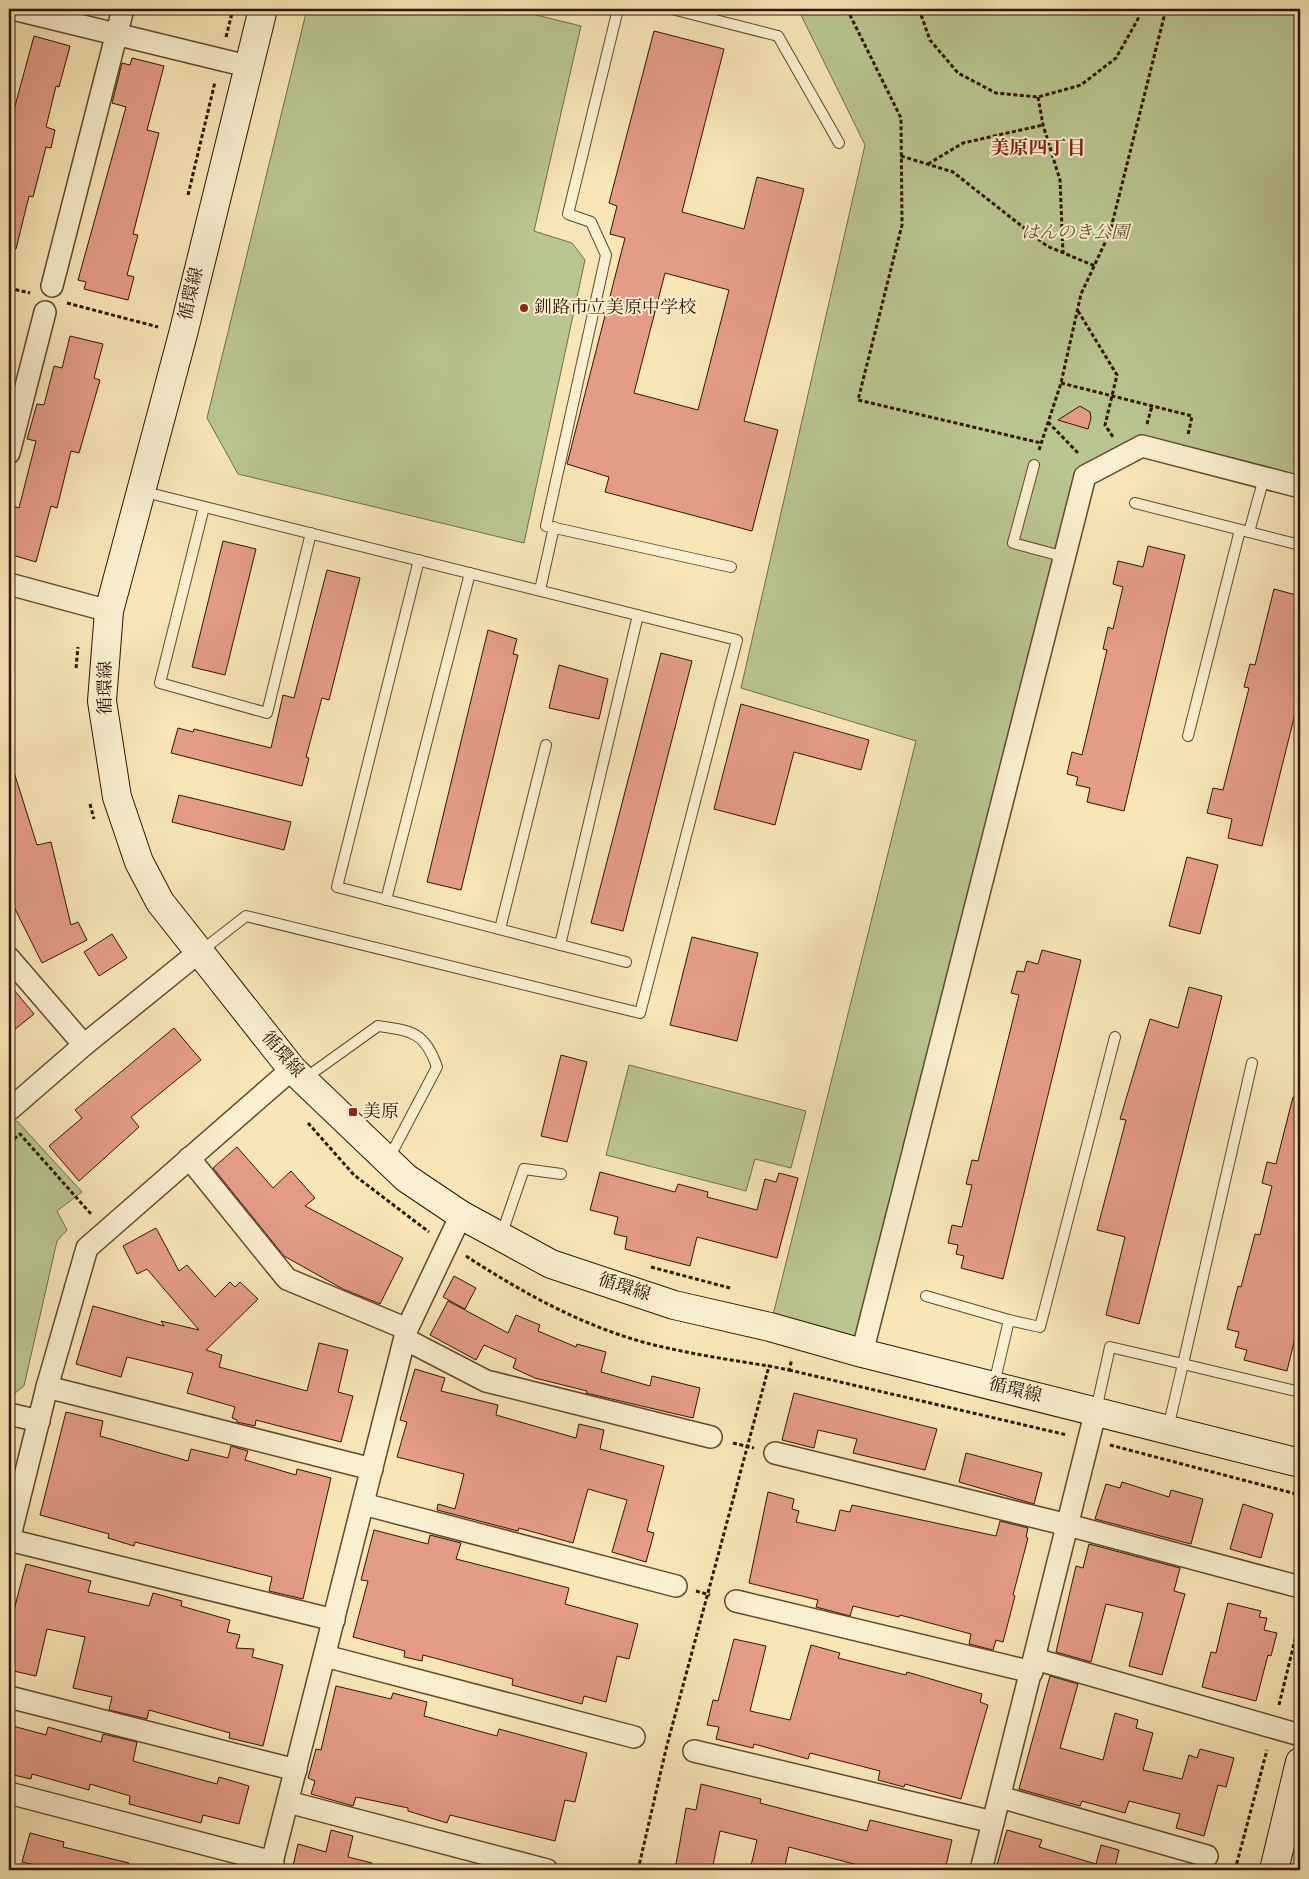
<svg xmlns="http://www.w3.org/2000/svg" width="1309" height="1879" font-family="Vollkorn,'Noto Serif JP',serif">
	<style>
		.green { fill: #bac690; stroke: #766d48 }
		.building { fill: #e49c87; stroke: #321400; fill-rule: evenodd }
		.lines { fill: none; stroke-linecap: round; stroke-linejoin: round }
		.lane-casing { stroke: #64482e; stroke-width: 12 }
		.street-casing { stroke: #64482e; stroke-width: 24 }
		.secondary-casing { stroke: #321400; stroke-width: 30 }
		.path { stroke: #321400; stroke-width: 3; stroke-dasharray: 4 2.5; stroke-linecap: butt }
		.lane { stroke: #faefd0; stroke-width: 10 }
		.street { stroke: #faefd0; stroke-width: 21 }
		.secondary { stroke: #faefd0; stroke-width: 28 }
		.poi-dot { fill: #8f2418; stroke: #faefd0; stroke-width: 2 }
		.labels { text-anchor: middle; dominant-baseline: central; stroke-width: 4; stroke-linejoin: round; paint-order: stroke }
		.park-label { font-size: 18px; font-style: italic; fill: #625232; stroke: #faefd0 }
		.street-label { font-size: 18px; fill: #321400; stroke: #faefd0 }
		.poi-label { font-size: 18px; fill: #321400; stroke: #faefd0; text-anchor: start }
		.neighbourhood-label { font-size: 19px; font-weight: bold; fill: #7a1f14; stroke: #faefd0 }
	</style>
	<rect width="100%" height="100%" fill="#f8e6b7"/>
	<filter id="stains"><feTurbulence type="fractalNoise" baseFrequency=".004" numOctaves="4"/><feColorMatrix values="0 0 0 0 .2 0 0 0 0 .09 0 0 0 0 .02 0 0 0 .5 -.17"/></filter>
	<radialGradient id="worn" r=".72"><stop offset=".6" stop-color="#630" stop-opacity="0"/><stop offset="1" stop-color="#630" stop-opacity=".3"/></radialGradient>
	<g class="green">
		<path d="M307,9H512L581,26L534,231L572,243L585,260L524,543L238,474L207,418Z"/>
		<path d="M798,9H1300V487L1142,446L1085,476L862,1353L770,1327L916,741L741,688L865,145Z"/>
		<path d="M629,1065L806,1111L791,1168L755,1159L746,1191L606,1155Z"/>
		<path d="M17,1121L82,1192L57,1211L67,1230L57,1241L24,1386L10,1397L9,1128Z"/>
	</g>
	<g class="building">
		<path d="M654,31L724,49L682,212L744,229L757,177L804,189L744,421L778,430L752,531L605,492L609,477L567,464L625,238L610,234L617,206L609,203ZM665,273L729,290L698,410L634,393Z"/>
		<path d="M34,36L70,46L59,87L56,86L46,127L55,130L51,148L46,147L33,197L29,196L16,249L9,248V128Z"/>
		<path d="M132,58L164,66L147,130L159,133L133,234L138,235L127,275L134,277L128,300L84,289L86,282L78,280L126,107L112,103L122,63L130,65Z"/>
		<path d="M70,336L103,344L94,378L100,380L79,453L71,451L57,508L51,506L36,562L9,554V522L13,506L19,508L36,441L27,439L37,404L44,405L54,366L62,368Z"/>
		<path d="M1080,406L1090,412L1091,418L1088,429L1058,420Z"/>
		<path d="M223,541L256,549L225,675L192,667Z"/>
		<path d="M1148,546L1185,555L1124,811L1087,802L1090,788L1076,785L1078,777L1067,774L1072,752L1082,755L1107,650L1103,649L1108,627L1113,629L1123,587L1113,584L1118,561L1143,567Z"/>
		<path d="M327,570L360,578L329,700L322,698L306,757L309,758L302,786L171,753L178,728L193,732L194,729L271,748L283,695L294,698Z"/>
		<path d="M1274,589L1300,596V694L1262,846L1228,838L1232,819L1207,813L1213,788L1223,790L1249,688L1244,687L1250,664L1255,665Z"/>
		<path d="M488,630L517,639L513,654L518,655L461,890L427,882Z"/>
		<path d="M661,653L692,661L623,931L591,923Z"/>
		<path d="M559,665L608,679L599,719L549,708Z"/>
		<path d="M741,704L869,740L861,770L794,752L775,825L714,809Z"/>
		<path d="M13,769L37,845L51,842L71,925L78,922L87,940L42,963L9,897V770Z"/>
		<path d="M179,795L291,822L284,850L172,822Z"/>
		<path d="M1187,857L1218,865L1200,934L1169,926Z"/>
		<path d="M112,934L127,958L99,976L84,952Z"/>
		<path d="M692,937L758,953L737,1041L670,1025Z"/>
		<path d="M1042,950L1081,960L1003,1279L961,1268L964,1256L956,1254L958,1245L948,1243L952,1225L962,1227L972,1185L966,1184L972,1160L978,1161L1019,995L1011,993L1017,971L1024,972L1027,961L1038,964Z"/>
		<path d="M9,984L34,1014L9,1034Z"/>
		<path d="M1189,987L1222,996L1139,1324L1106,1315L1125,1237L1097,1230L1126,1120L1120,1119L1150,1019L1178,1028Z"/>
		<path d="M174,1028L201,1060L131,1117L139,1127L79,1181L49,1146L82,1118L75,1110Z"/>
		<path d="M561,1055L587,1062L567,1142L541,1136Z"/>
		<path d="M1293,1097L1300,1098V1317L1287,1371L1244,1360L1247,1350L1235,1347L1239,1332L1227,1329L1238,1286L1241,1287L1255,1234L1260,1235L1272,1186L1262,1183L1267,1162L1276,1164Z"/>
		<path d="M237,1147L273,1188L291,1171L315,1198L305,1206L403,1258L380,1304L343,1289L284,1256L213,1168Z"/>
		<path d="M600,1172L675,1192L678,1184L708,1192L707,1197L757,1210L765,1179L776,1182L779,1173L798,1178L777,1258L697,1237L690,1266L625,1249L627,1237L614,1234L618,1217L590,1210Z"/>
		<path d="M156,1228L179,1271L187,1265L215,1297L230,1282L235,1287L240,1282L258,1299L206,1350L222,1355L219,1367L307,1391L319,1343L348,1350L338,1392L353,1396L341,1442L256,1420L255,1426L237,1422V1420L232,1418L235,1407L187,1393L193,1373L127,1357L121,1377L76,1364L93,1306L164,1326L161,1321L199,1330L147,1269L137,1274L123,1246Z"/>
		<path d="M454,1276L476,1288L465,1309L443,1297Z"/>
		<path d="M448,1301L508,1333L516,1315L540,1325L538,1331L576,1347L577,1344L606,1352L601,1372L650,1386L652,1376L700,1388L693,1418L586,1393L587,1391L535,1378L513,1368L516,1359L484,1345L476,1360L430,1335Z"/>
		<path d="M415,1369L445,1378L441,1391L498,1405L496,1415L576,1438L579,1424L604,1430L600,1449L664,1466L647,1531L654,1533L646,1562L612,1552L627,1500L588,1489L573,1543L519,1528L518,1531L437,1510L438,1504L455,1509L464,1474L397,1457L407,1422L400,1420Z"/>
		<path d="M794,1393L937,1429L925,1470L853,1453L857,1439L818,1430L814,1448L782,1440Z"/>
		<path d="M66,1412L103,1421L100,1436L188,1461L191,1449L228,1458L231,1446L248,1451L245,1460L296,1475L297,1469L331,1478L303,1599L269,1591L272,1577L135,1542L134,1546L108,1538L109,1534L40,1515Z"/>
		<path d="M966,1453L1042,1473L1034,1504L959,1482Z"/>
		<path d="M1122,1482L1169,1497L1171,1490L1203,1499L1191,1544L1095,1519L1106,1484L1120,1488Z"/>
		<path d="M768,1492L794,1499L792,1509L799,1511L796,1522L835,1531L840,1510L850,1512L852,1505L996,1536L1000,1521L1028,1528L1026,1537L1028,1538L1013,1595L1015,1596L1003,1642L996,1640L993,1650L969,1644L971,1634L900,1615L899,1617L853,1606L850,1616L816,1607L818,1600L749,1583Z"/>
		<path d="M1243,1504L1273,1514L1261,1558L1230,1549Z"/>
		<path d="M374,1530L428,1544L430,1535L461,1543L456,1559L569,1588L565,1604L638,1624L629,1659L617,1656L606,1702L584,1696L582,1704L512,1685L513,1679L423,1655L422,1661L404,1657L405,1651L353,1637L368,1581L361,1580Z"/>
		<path d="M1089,1544L1180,1568L1174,1591L1185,1594L1162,1675L1129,1666L1143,1613L1106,1604L1091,1662L1056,1652L1076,1566L1083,1568Z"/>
		<path d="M26,1564L91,1581L88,1592L149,1606L153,1593L182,1601L181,1606L230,1620L227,1632L240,1635L236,1648L254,1649L252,1657L283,1665L263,1746L229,1738L230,1733L149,1710L147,1719L109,1710L112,1697L73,1688L85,1637L47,1629L36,1676L9,1670V1629Z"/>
		<path d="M1228,1603L1261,1611L1259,1617L1267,1618L1264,1630L1277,1633L1271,1656L1268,1655L1256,1701L1202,1687L1211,1652L1216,1653Z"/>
		<path d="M734,1639L766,1646L750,1711L790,1720L811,1645L840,1653L838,1658L906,1675L907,1672L982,1694L980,1702L988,1705L961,1799L905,1784L904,1787L878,1780L880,1771L810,1753L808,1759L754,1744L753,1748L716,1739L719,1727L707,1725L713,1700L718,1701Z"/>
		<path d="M1050,1676L1078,1684L1060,1748L1103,1760L1115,1713L1138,1720L1136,1728L1153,1733L1143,1770L1182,1779L1189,1755L1197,1758L1200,1749L1234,1758L1226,1787L1218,1785L1204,1836L1176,1828L1180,1814L1129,1801L1125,1813L1082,1801L1080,1806L1019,1789Z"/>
		<path d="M336,1686L391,1699L393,1693L427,1702L424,1716L497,1736L499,1729L587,1753L575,1802L565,1800L555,1841L450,1815L447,1823L408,1811V1808L356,1797L353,1806L311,1794L315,1781L308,1778L316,1749L321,1750Z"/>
		<path d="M9,1725L46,1735L48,1727L101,1742L103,1734L137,1742L133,1761L217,1784L219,1777L249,1786L239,1824L203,1815L201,1823L129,1804L130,1796L90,1784L89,1790L32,1774L31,1779L9,1774Z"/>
		<path d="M701,1784L761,1799L760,1803L867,1831L870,1820L952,1840L945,1870H877L789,1847L784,1870H750L757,1840L720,1831L712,1870H675L686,1808L696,1810Z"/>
		<path d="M331,1830L353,1836L348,1857L372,1863L371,1870H292L298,1844L326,1852Z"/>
		<path d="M1007,1830L1042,1840L1039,1847L1096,1864L1101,1845L1119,1850L1114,1870H1016L997,1865Z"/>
		<path d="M30,1833L64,1842L63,1847L129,1863L128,1870H57L22,1862Z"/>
	</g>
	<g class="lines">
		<defs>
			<g id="lane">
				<path d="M618,9L568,214L591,222L606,255L546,526L731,567"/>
				<path d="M672,9L778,36L839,143"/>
				<path d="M1034,465L1013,543L1065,557"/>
				<path d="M141,491L737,640L640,1013L246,916L201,951"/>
				<path d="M1135,503L1300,545"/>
				<path d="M204,507L160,683L267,713L311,533"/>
				<path d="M1249,532L1264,478"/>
				<path d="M419,560L337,887L626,962"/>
				<path d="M540,590L554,527"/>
				<path d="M1188,736L1240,530"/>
				<path d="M386,900L470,573"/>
				<path d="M500,929L546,745"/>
				<path d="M560,945L638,615"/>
				<path d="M304,1079L378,1026C412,1031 425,1032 437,1067L388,1160"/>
				<path d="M501,1236L524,1169L561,1174"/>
				<path d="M926,1296L1009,1320"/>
				<path d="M994,1384L1009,1320L1040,1327L1115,1037"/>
				<path d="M1096,1410L1110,1347L1183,1364L1252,1063"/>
				<path d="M1168,1428L1183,1364L1300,1392"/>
			</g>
			<g id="street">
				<path d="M13,9L247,66"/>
				<path d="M52,286L123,9"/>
				<path d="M9,453L45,312"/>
				<path d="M9,584L109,611"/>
				<path d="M9,958L84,1045"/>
				<path d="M9,1110L84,1045L199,952"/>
				<path d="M189,1158L287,1279L407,1329"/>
				<path d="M405,1339L486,1381L711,1437"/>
				<path d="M862,1353L1085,476L1142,446L1300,487"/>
				<path d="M47,1387L372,1469"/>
				<path d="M9,1414L39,1421"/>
				<path d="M775,1453L1068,1525L1300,1587"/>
				<path d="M363,1504L676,1586"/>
				<path d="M9,1540L47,1387L87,1248L292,1069"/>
				<path d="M9,1540L334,1620"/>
				<path d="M736,1601L1032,1672"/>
				<path d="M325,1656L634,1737"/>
				<path d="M1035,1659L1300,1735"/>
				<path d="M9,1697L296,1770"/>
				<path d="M694,1751L993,1822"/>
				<path d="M9,1793L273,1862"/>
				<path d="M1000,1797L1207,1856"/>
				<path d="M288,1802L547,1870"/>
				<path d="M270,1870L407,1329L461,1215"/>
				<path d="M981,1870L1096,1410"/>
			</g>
			<g id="secondary">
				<path d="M263,9L183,334L109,611L102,701L117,797L139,862L160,902L292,1069L406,1178L461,1215L551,1264L674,1305L770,1327L862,1353L1300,1463"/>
				<path d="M1274,1870L1300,1762"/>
			</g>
		</defs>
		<use href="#lane" class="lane-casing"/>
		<use href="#street" class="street-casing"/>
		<use href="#secondary" class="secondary-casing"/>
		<g class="path">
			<path d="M847,9L901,118L902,225L858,400L1041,443"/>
			<path d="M919,9L930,40L958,73L996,93L1038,97L1081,85L1116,58L1138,19L1139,9"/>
			<path d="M226,37L233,9"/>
			<path d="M1038,97L1043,125L1060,180L1063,253"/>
			<path d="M901,156L953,172L1047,246L1095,266"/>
			<path d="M928,164L963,143L1043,125"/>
			<path d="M188,195L215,82"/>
			<path d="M9,288L30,293"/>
			<path d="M67,303L158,327"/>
			<path d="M1078,311L1117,375L1105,425L1113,437"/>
			<path d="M1061,383L1192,416L1188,435"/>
			<path d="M1048,422L1078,453"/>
			<path d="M1147,424L1152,406"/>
			<path d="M1039,450L1061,383L1081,294L1110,232L1166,9"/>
			<path d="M76,668L78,647"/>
			<path d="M90,804L94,819"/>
			<path d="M308,1123L354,1175L429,1232"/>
			<path d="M9,1143L20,1134L91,1214"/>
			<path d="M466,1256C529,1297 597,1334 672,1349C704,1356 737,1361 769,1366"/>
			<path d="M651,1267L730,1288"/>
			<path d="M789,1370L1067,1435"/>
			<path d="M733,1443L754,1448"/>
			<path d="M1110,1445L1300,1495"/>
			<path d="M696,1591L710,1595"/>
			<path d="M1279,1705L1300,1619"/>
			<path d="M638,1870L667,1745L769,1366L789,1370L792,1359"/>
			<path d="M1235,1870L1267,1750"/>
		</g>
		<use href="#lane" class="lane"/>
		<use href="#street" class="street"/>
		<use href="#secondary" class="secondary"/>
	</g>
	<g class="poi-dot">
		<circle cx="524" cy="308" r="5"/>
		<rect x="348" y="1107" width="10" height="10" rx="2.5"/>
	</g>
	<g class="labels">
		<g class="park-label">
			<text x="1075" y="233">はんのき公園</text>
		</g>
		<g class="street-label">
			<text transform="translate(192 294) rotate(-77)">循環線</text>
			<text transform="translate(106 688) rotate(-90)">循環線</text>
			<text transform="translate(282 1055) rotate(49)">循環線</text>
			<text transform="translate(624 1288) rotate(18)">循環線</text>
			<text transform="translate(1015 1391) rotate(14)">循環線</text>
		</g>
		<g class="poi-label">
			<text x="534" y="308">釧路市立美原中学校</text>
			<text x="363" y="1112">美原</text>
		</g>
		<g class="neighbourhood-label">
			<text x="1038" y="149">美原四丁目</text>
		</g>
	</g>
	<rect width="1309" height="1879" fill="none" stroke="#f8e6b7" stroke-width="30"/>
	<rect x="10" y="10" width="1289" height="1859" fill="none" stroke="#321400" stroke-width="2.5"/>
	<rect x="15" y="15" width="1279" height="1849" fill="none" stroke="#321400"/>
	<rect width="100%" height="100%" filter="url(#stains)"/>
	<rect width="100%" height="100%" fill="url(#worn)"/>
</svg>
